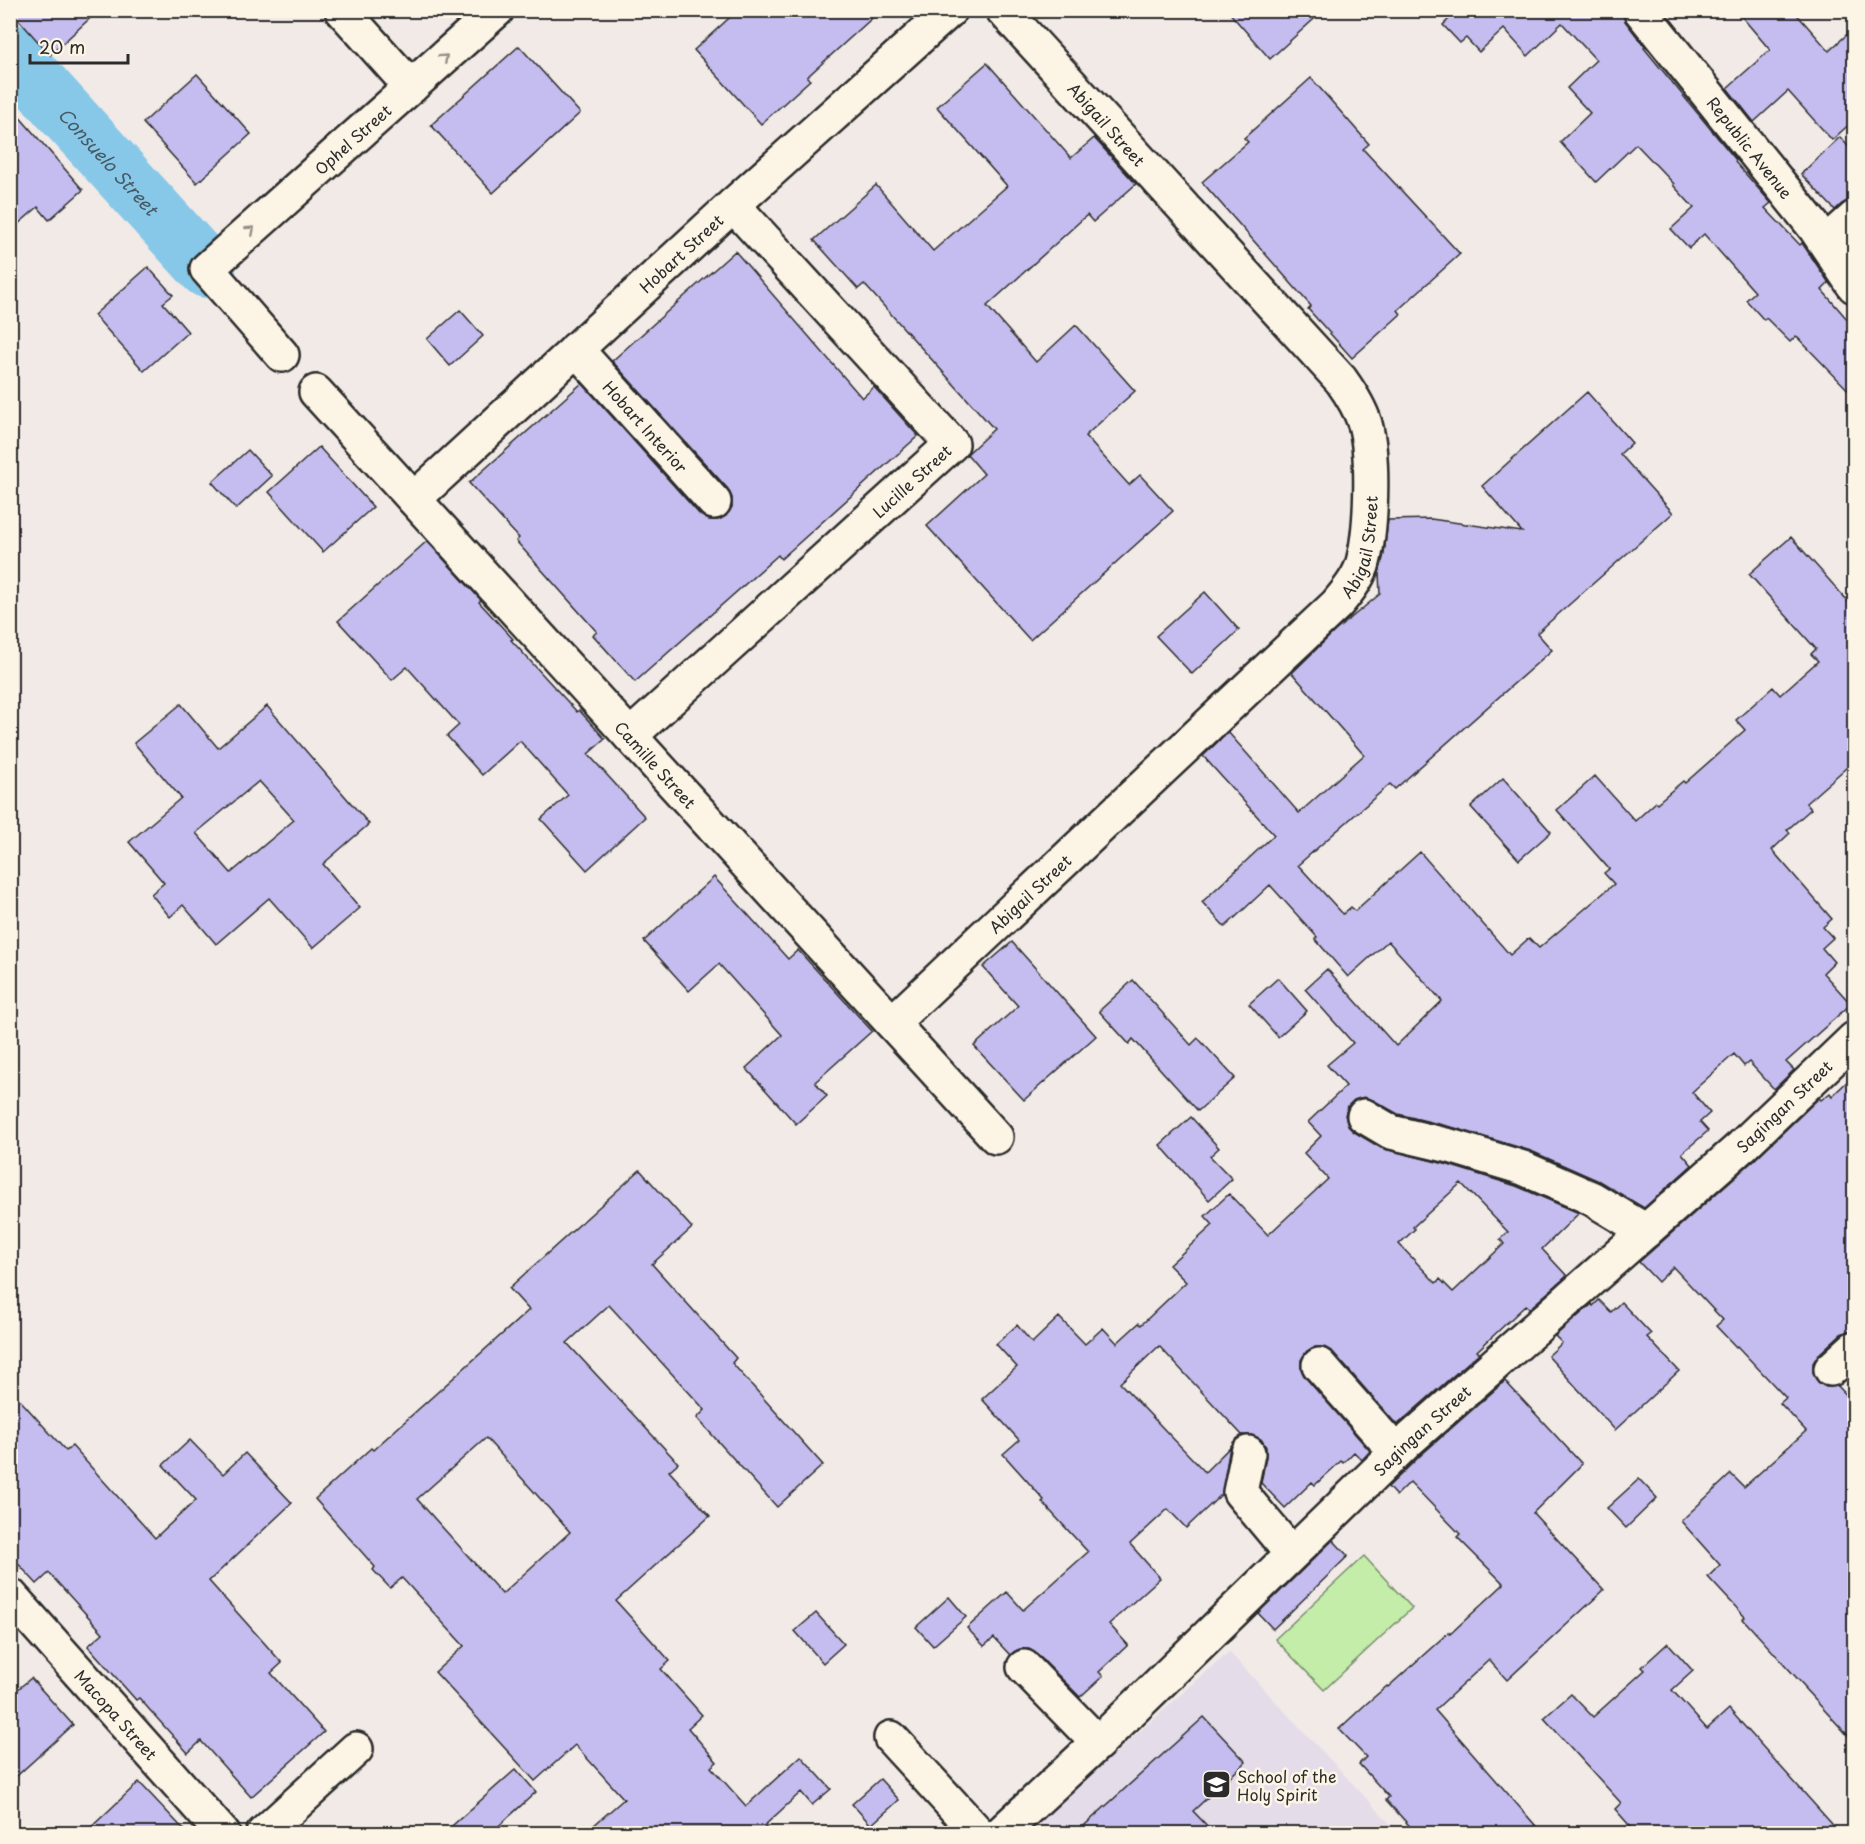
<svg xmlns="http://www.w3.org/2000/svg" width="1865" height="1844" font-family="'Playpen Sans',sans-serif">
	<style>
		.built { fill: #e4dce9 }
		.green { fill: #c3eda9; stroke: #778c6a; stroke-width: 1.5 }
		.lines { fill: none; stroke-linecap: round; stroke-linejoin: round }
		.river { stroke: #87c8e8; stroke-width: 58 }
		.building { fill: #c5bdef; stroke: #2b2b2b; stroke-width: 1.5; fill-rule: evenodd }
		.street-casing { stroke: #2b2b2b; stroke-width: 38 }
		.secondary-casing { stroke: #2b2b2b; stroke-width: 38 }
		.street { stroke: #fcf5e5; stroke-width: 33 }
		.secondary { stroke: #fcf5e5; stroke-width: 33 }
		.oneway { stroke: #949088 }
		.labels { text-anchor: middle; dominant-baseline: central; stroke-width: 5; stroke-linejoin: round; paint-order: stroke }
		.street-label { font-size: 16px; fill: #2b2b2b; stroke: #fcf5e5 }
		.poi-label { font-size: 16px; fill: #2b2b2b; stroke: #fcf5e5; text-anchor: start }
		.water-label { font-size: 18px; font-style: italic; fill: #475a64; stroke: #fcf5e5 }
	</style>
	<rect width="100%" height="100%" fill="#f1eae7"/>
	<filter id="ink" filterUnits="userSpaceOnUse"><feTurbulence type="fractalNoise" baseFrequency=".0167" numOctaves="2"/><feDisplacementMap in="SourceGraphic" scale="12" xChannelSelector="R" yChannelSelector="G"/><feConvolveMatrix kernelMatrix="1 2 1 2 8 2 1 2 1" color-interpolation-filters="sRGB"/></filter>
	<g filter="url(#ink)">
		<path class="built" d="M1229,1652L1399,1833L1024,1834Z"/>
		<path class="green" d="M1364,1556L1412,1608L1324,1690L1275,1639Z"/>
		<g class="lines">
			<path class="river" id="s1" d="M10,52L207,269"/>
		</g>
		<g class="building">
			<path d="M10,10H99L50,55Z"/>
			<path d="M738,10H881L807,77L810,80L761,124L694,50Z"/>
			<path d="M1227,10H1324L1270,59Z"/>
			<path d="M1442,10H1622L1625,21L1645,47L1644,48L1736,160L1735,162L1771,203L1765,208L1800,245L1802,243L1829,283L1822,290L1854,327V396L1796,336L1790,342L1766,318L1764,320L1746,300L1755,292L1704,234L1689,248L1671,229L1694,208L1673,185L1674,184L1636,144L1596,182L1560,142L1590,113L1567,88L1596,60L1562,23L1528,56L1504,29L1479,52L1466,38L1460,43L1443,25L1449,19Z"/>
			<path d="M1736,10H1793L1829,51L1854,28V120L1832,140L1788,91L1754,122L1727,88L1770,50Z"/>
			<path d="M519,46L580,113L493,193L431,125Z"/>
			<path d="M987,63L1071,158L1094,138L1136,184L1093,222L1087,215L987,306L1036,362L1076,325L1135,391L1085,436L1129,485L1140,475L1173,511L1030,640L927,526L984,474L967,454L994,429L864,284L858,289L814,240L876,185L933,251L1007,186L937,107Z"/>
			<path d="M197,74L251,134L197,183L143,123Z"/>
			<path d="M1311,78L1369,144L1363,149L1460,254L1398,310L1401,314L1352,358L1308,309L1311,306L1202,182L1248,142L1244,138Z"/>
			<path d="M10,106L83,190L49,220L38,207L10,231Z"/>
			<path d="M1840,137L1854,153V200H1850L1842,204L1835,210L1801,174Z"/>
			<path d="M735,251L862,398L874,387L918,436L781,559L778,555L635,682L593,635L597,632L516,541L519,538L469,483L582,383L700,515L709,520H718L726,516L732,507V498L728,489L612,361Z"/>
			<path d="M148,267L173,295L163,303L188,332L144,371L94,315Z"/>
			<path d="M460,310L483,336L450,366L427,339Z"/>
			<path d="M1587,392L1632,443L1620,454L1673,513L1537,633L1552,650L1395,789L1390,784L1298,865L1343,914L1351,907L1355,911L1420,852L1510,955L1529,938L1539,948L1614,884L1604,873L1609,869L1557,810L1595,776L1635,821L1656,802L1657,803L1683,781L1685,783L1745,730L1736,720L1773,687L1780,695L1818,661L1811,654L1816,649L1749,574L1791,537L1854,608V761L1806,803L1811,809L1787,830L1790,833L1772,850L1832,919L1823,927L1833,938L1822,948L1834,962L1823,973L1851,1004L1786,1062L1794,1070L1774,1089L1749,1062L1744,1066L1734,1054L1692,1092L1710,1113L1700,1122L1708,1131L1682,1153L1692,1165L1644,1208L1599,1181L1531,1151L1455,1128L1398,1114L1373,1100L1364,1097L1354,1100L1348,1106L1345,1115L1348,1126L1354,1132L1381,1148L1445,1164L1516,1186L1579,1213L1542,1249L1567,1276L1529,1309L1526,1305L1477,1351L1479,1353L1397,1425L1333,1352L1324,1347H1316L1307,1351L1301,1360V1369L1305,1377L1370,1451L1362,1460L1354,1452L1343,1463L1341,1461L1315,1485L1312,1482L1285,1508L1261,1483L1266,1456V1447L1261,1439L1252,1435H1242L1159,1346L1120,1383L1205,1472L1230,1447L1222,1494L1186,1528L1168,1509L1130,1544L1160,1578L1109,1624L1128,1645L1099,1672L1103,1676L1080,1697L1037,1654L1029,1649H1020L1010,1655L994,1638L984,1646L967,1628L1007,1592L1023,1610L1088,1552L1042,1502L1044,1500L1003,1454L1019,1440L982,1399L1017,1367L996,1344L1017,1325L1032,1343L1059,1317L1085,1344L1103,1328L1117,1343L1139,1323L1141,1325L1186,1282L1169,1265L1213,1225L1205,1216L1229,1194L1268,1235L1328,1179L1304,1153L1321,1136L1308,1122L1346,1086L1327,1065L1353,1043L1305,989L1327,969L1396,1046L1442,1001L1388,941L1348,977L1315,939L1317,937L1270,885L1225,927L1202,902L1274,835L1203,756L1228,732L1299,813L1364,755L1292,673L1335,631L1380,594L1379,573L1384,554L1388,520L1431,519L1522,532L1482,486ZM1461,1183L1508,1232L1500,1239L1504,1244L1453,1292L1440,1279L1436,1283L1399,1244L1415,1229L1413,1227Z"/>
			<path d="M319,447L373,507L323,552L269,492Z"/>
			<path d="M248,450L272,476L236,509L212,482Z"/>
			<path d="M427,541L481,600L479,602L513,639L511,640L577,712L579,710L605,739L588,754L645,817L587,870L541,819L568,795L520,741L482,775L447,736L459,725L407,667L392,680L338,621Z"/>
			<path d="M1205,592L1239,630L1192,674L1156,636Z"/>
			<path d="M181,704L218,748L267,706L369,824L323,864L360,908L313,948L269,898L216,944L183,905L170,917L151,894L164,883L129,842L181,798L134,743ZM259,781L294,820L231,873L196,833Z"/>
			<path d="M1503,778L1551,832L1519,860L1471,807Z"/>
			<path d="M714,877L788,959L798,950L872,1031L815,1082L827,1096L796,1124L746,1068L782,1035L719,964L689,991L644,941Z"/>
			<path d="M1012,942L1096,1036L1024,1100L974,1046L1018,1006L983,967Z"/>
			<path d="M1278,978L1307,1011L1278,1037L1249,1004Z"/>
			<path d="M1133,980L1191,1045L1198,1038L1235,1078L1198,1111L1133,1039L1129,1044L1099,1011Z"/>
			<path d="M1854,1075V1329L1841,1334L1818,1355L1813,1363V1372L1818,1382L1826,1387L1838,1386L1854,1403V1742L1804,1688L1805,1687L1743,1619L1745,1617L1708,1577L1720,1565L1681,1521L1731,1474L1744,1487L1806,1431L1780,1403L1786,1398L1737,1346L1736,1347L1716,1326L1723,1320L1673,1267L1658,1282L1639,1262L1754,1160L1819,1098L1821,1100L1830,1093L1832,1096Z"/>
			<path d="M1191,1117L1219,1148L1210,1156L1232,1179L1209,1200L1160,1145Z"/>
			<path d="M640,1170L692,1228L652,1264L736,1358L732,1363L823,1465L777,1507L697,1418L705,1410L609,1305L567,1343L678,1463L669,1471L710,1516L616,1601L670,1661L661,1669L702,1715L688,1728L717,1762L711,1767L746,1806L801,1756L831,1789L812,1805L801,1792L764,1826L771,1833H585L624,1799L575,1745L535,1781L435,1672L464,1646L402,1578L390,1588L373,1570L375,1567L315,1499L371,1448L373,1450L529,1310L509,1288ZM486,1438L570,1532L502,1594L417,1499Z"/>
			<path d="M1599,1300L1611,1312L1621,1302L1651,1334L1647,1337L1679,1371L1615,1430L1548,1356L1562,1343L1555,1336L1592,1304L1593,1306Z"/>
			<path d="M1505,1381L1582,1464L1533,1513L1604,1590L1507,1680L1489,1660L1435,1710L1542,1833H1416L1386,1800L1389,1797L1359,1764L1366,1757L1339,1729L1366,1704L1387,1686L1388,1687L1449,1632L1450,1634L1504,1584L1457,1537L1460,1534L1410,1482L1396,1496L1388,1487L1421,1455Z"/>
			<path d="M10,1389L66,1451L72,1446L155,1538L196,1500L163,1465L190,1440L223,1474L245,1453L292,1503L209,1581L282,1663L271,1673L324,1732L251,1797L201,1741L188,1753L139,1698L136,1700L88,1646L103,1633L49,1573L37,1584L10,1555Z"/>
			<path d="M1639,1479L1657,1498L1626,1528L1607,1508Z"/>
			<path d="M1333,1540L1348,1556L1273,1629L1258,1613Z"/>
			<path d="M949,1597L966,1617L933,1646L916,1627Z"/>
			<path d="M816,1613L844,1644L823,1663L795,1631Z"/>
			<path d="M1668,1643L1693,1671L1672,1690L1707,1729L1729,1709L1840,1833H1636L1615,1809L1621,1803L1544,1718L1571,1694L1593,1717L1645,1670L1642,1667Z"/>
			<path d="M31,1678L73,1725L10,1782V1696Z"/>
			<path d="M1204,1717L1246,1762L1193,1811L1214,1833H1076Z"/>
			<path d="M516,1769L536,1792L491,1833H444Z"/>
			<path d="M880,1779L899,1800L871,1825L852,1804Z"/>
			<path d="M139,1782L187,1833H85Z"/>
		</g>
		<g class="lines">
			<defs>
				<g id="street">
					<path d="M342,10L411,87"/>
					<path d="M1826,243L1854,218"/>
					<path id="s2" d="M576,349L714,502"/>
					<path id="s3" d="M282,355L207,269L497,10"/>
					<path id="s4" d="M316,392L996,1137"/>
					<path id="s5" d="M414,499L733,205L950,10"/>
					<path id="s6" d="M630,736L952,444L733,205"/>
					<path id="s7" d="M892,1023L1337,604C1347,592 1357,580 1362,566C1372,532 1374,457 1365,424C1360,408 1351,394 1341,380L1003,10"/>
					<path d="M1364,1116L1391,1132L1450,1146L1523,1168L1591,1198L1646,1231"/>
					<path d="M1319,1365L1396,1452"/>
					<path d="M1831,1369L1854,1348"/>
					<path d="M1248,1453L1240,1492L1291,1553"/>
					<path id="s8" d="M10,1595L223,1834"/>
					<path d="M1024,1667L1098,1743"/>
					<path d="M891,1738L979,1834"/>
					<path d="M263,1834L356,1749"/>
				</g>
				<g id="secondary">
					<path id="s9" d="M1640,10L1815,228L1854,286"/>
					<path id="s10" d="M1000,1834L1098,1743L1408,1441L1742,1146L1854,1039"/>
				</g>
			</defs>
			<use href="#street" class="street-casing"/>
			<use href="#secondary" class="secondary-casing"/>
			<use href="#street" class="street"/>
			<use href="#secondary" class="secondary"/>
		</g>
		<defs><path id="oneway-chevron" d="M-2-3.5L2.5 0L-2 3.5" fill="none" stroke-width="1.6" stroke-linecap="round" stroke-linejoin="round" transform="scale(1.5)"/></defs>
		<g class="oneway">
			<use href="#oneway-chevron" transform="translate(444 58) rotate(-42)"/>
			<use href="#oneway-chevron" transform="translate(251 230) rotate(-42)"/>
		</g>
	</g>
	<defs>
		<symbol id="school-square" viewBox="-11 -11 22 22"><rect x="-9" y="-9" width="18" height="18" rx="4" fill="#2b2b2b" stroke="#fcf5e5"/><path d="M0-5L7-2L0 1L-7-2ZM-4 1L0 2.5L4 1V4Q0 6-4 4Z" fill="#fff"/></symbol>
	</defs>
	<g fill-rule="evenodd">
		<use href="#school-square" x="1200" y="1768" width="33" height="33"/>
	</g>
	<g class="labels">
		<g class="street-label">
			<text transform="translate(1107 124) rotate(48)">Abigail Street</text>
			<text stroke="none"><textPath href="#s3" startOffset="309">Ophel Street</textPath></text>
			<text stroke="none"><textPath href="#s9" startOffset="176">Republic Avenue</textPath></text>
			<text stroke="none"><textPath href="#s5" startOffset="363">Hobart Street</textPath></text>
			<text stroke="none"><textPath href="#s2" startOffset="104">Hobart Interior</textPath></text>
			<text stroke="none"><textPath href="#s6" startOffset="380">Lucille Street</textPath></text>
			<text stroke="none"><textPath href="#s7" startOffset="675">Abigail Street</textPath></text>
			<text stroke="none"><textPath href="#s4" startOffset="504">Camille Street</textPath></text>
			<text stroke="none"><textPath href="#s7" startOffset="189">Abigail Street</textPath></text>
			<text stroke="none"><textPath href="#s10" startOffset="1070">Sagingan Street</textPath></text>
			<text stroke="none"><textPath href="#s10" startOffset="584">Sagingan Street</textPath></text>
			<text stroke="none"><textPath href="#s8" startOffset="160">Macopa Street</textPath></text>
		</g>
		<g class="poi-label">
			<text x="1237" y="1776">School of the<tspan x="1237" dy="18">Holy Spirit</tspan></text>
		</g>
		<g class="water-label">
			<text stroke="none"><textPath href="#s1" startOffset="147">Consuelo Street</textPath></text>
		</g>
	</g>
	<rect width="1865" height="1844" fill="none" stroke="#fcf5e5" stroke-width="36"/>
	<rect x="18" y="18" width="1829" height="1808" fill="none" stroke="#2b2b2b" stroke-width="2" filter="url(#ink)"/>
	<path d="M30 54v9h98v-9" fill="none" stroke="#2b2b2b" stroke-width="3"/>
	<text x="39" y="54" font-size="18" fill="#2b2b2b" stroke="#fcf5e5" stroke-width="4.5" paint-order="stroke">20 m</text>
</svg>
